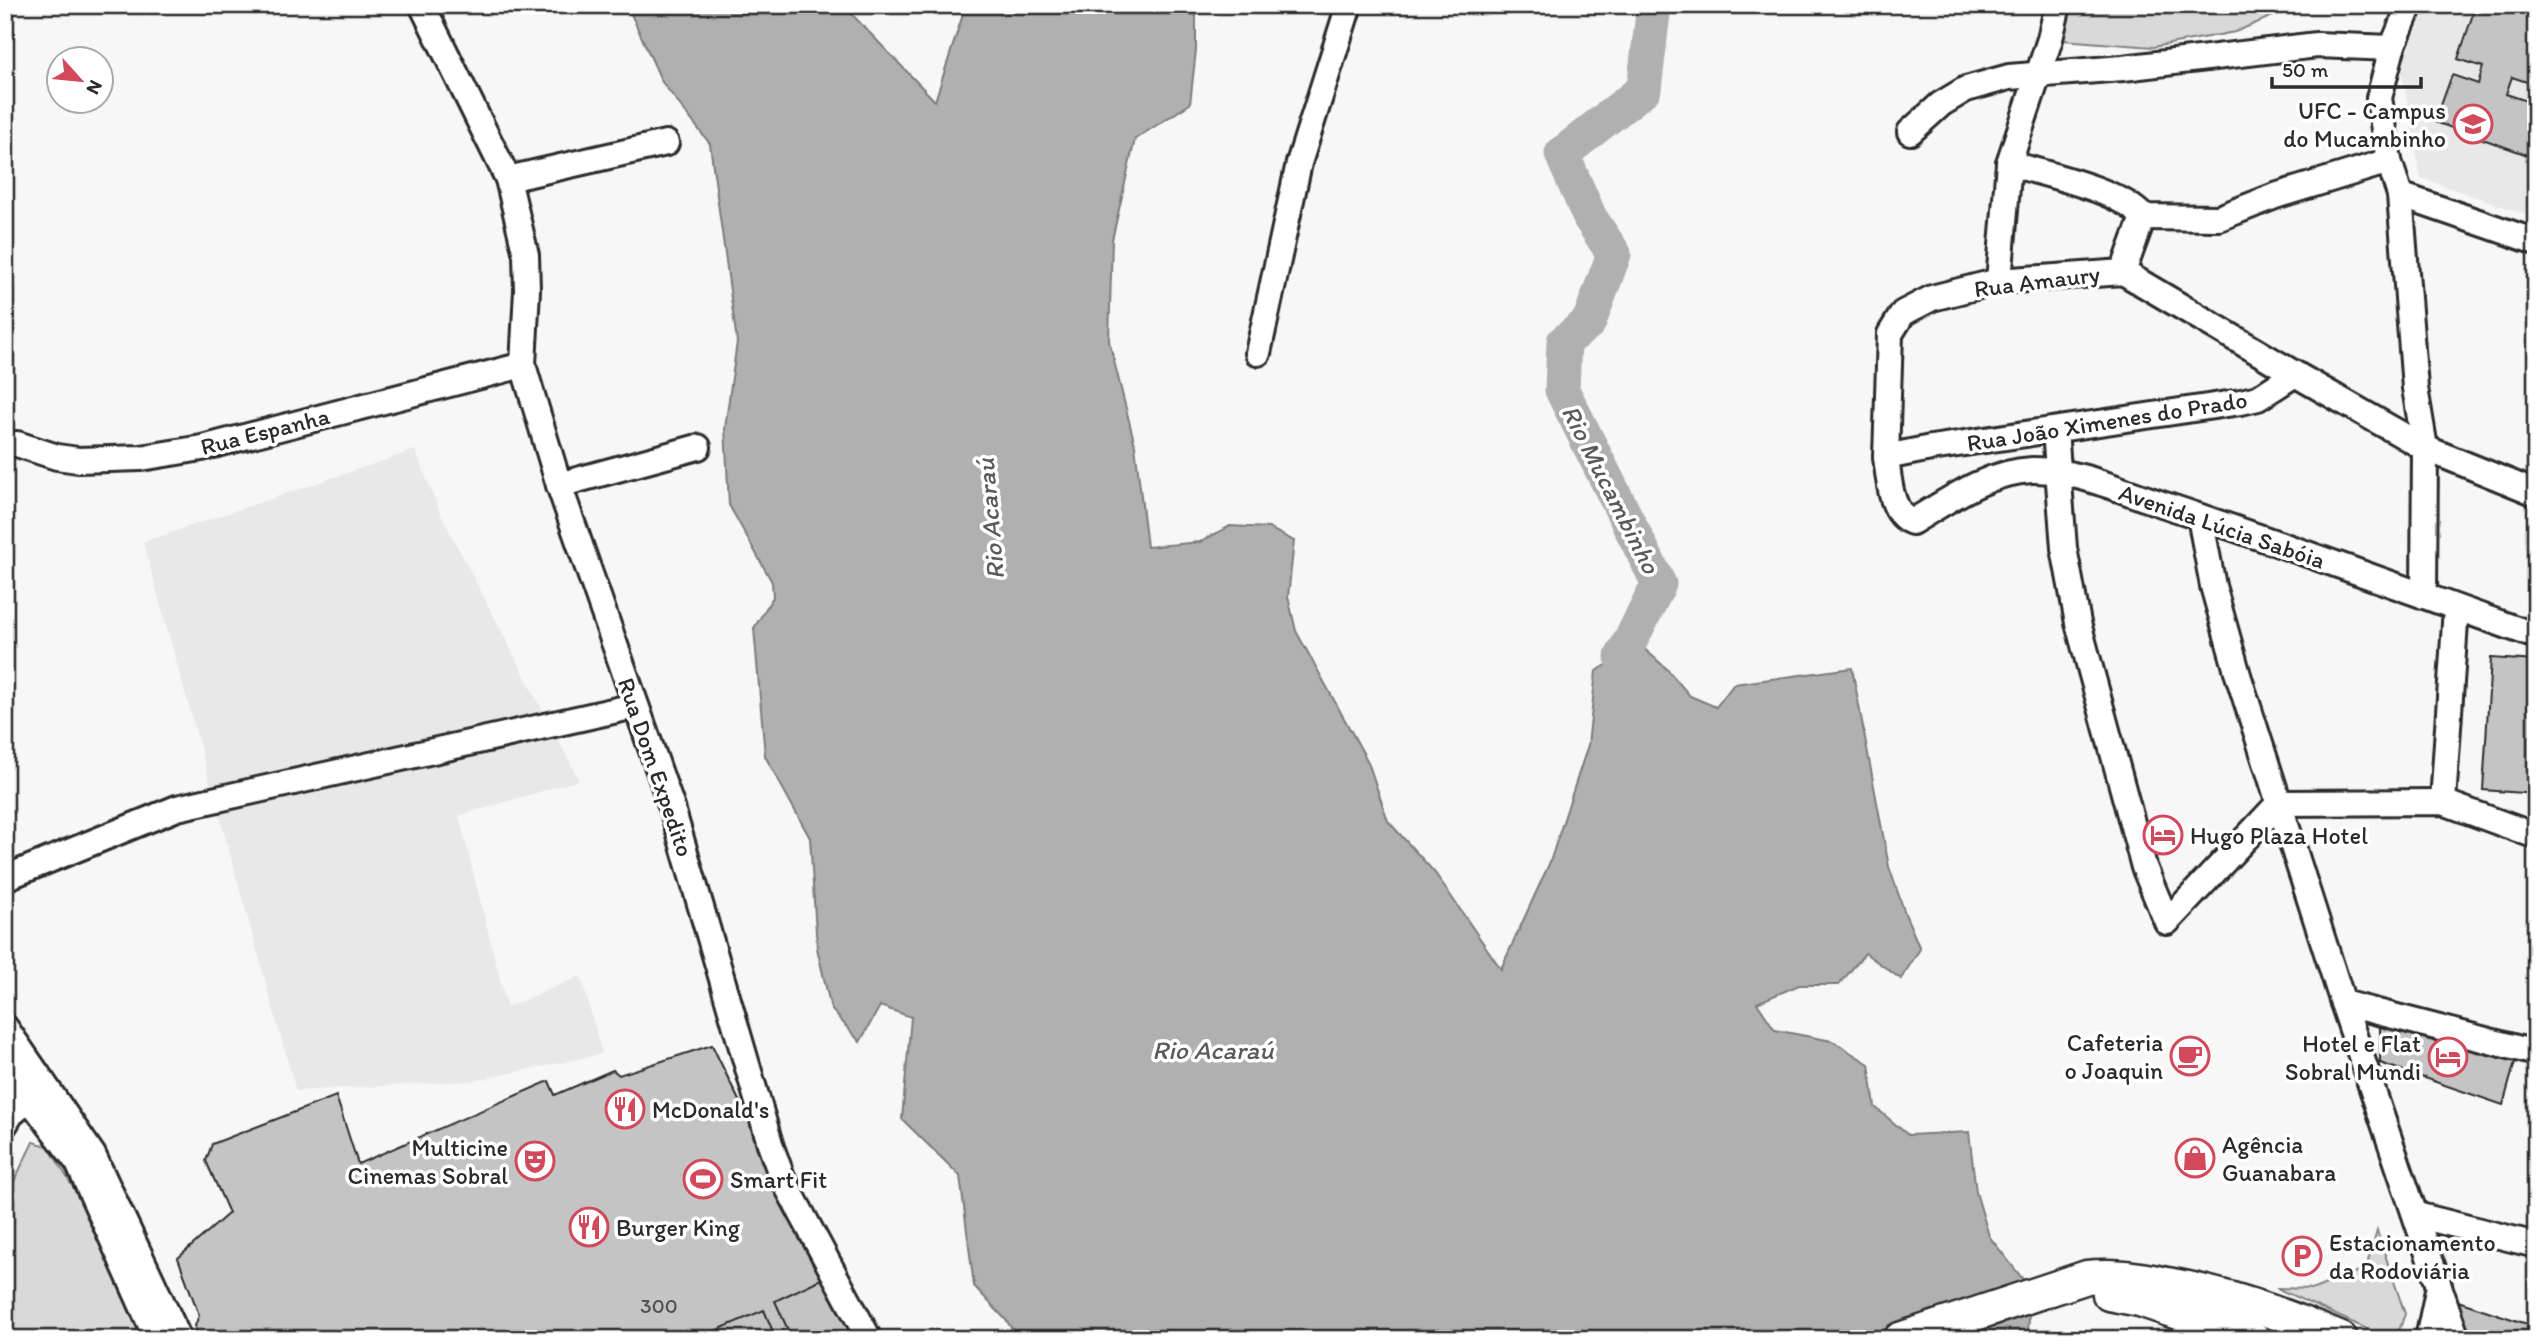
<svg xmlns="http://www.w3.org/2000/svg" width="2541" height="1344" font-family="Itim,sans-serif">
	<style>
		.built { fill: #e8e8e8 }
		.green { fill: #d9d9d9; stroke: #828282; stroke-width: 2 }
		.water { fill: #b0b0b0; stroke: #7b7b7b; stroke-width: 2 }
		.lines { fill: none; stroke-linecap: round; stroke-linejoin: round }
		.river { stroke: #b0b0b0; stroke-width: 35 }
		.building { fill: #c4c4c4; stroke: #2b2b2b; stroke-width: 2 }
		.minor-casing { stroke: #2b2b2b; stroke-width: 30 }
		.major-casing { stroke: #2b2b2b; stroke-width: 37 }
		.minor { stroke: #fff; stroke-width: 24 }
		.major { stroke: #fff; stroke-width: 32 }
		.labels { text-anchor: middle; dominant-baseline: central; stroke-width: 7; stroke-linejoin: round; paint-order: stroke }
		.number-label { font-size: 21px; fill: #515151 }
		.poi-label { font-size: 24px; fill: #2b2b2b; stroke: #fff; text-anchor: start }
		.street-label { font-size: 24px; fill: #2b2b2b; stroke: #fff }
		.water-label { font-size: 26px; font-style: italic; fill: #5a5a5a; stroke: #fff }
	</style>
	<rect width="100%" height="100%" fill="#f7f7f7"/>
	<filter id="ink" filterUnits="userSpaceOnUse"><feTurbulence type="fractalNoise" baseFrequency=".0143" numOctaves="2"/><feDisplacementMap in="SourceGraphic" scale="14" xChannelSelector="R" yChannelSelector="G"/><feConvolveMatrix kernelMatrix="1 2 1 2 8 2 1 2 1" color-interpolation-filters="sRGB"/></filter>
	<g filter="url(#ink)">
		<g class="built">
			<path d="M2427,5H2536V218L2421,178L2401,69Z"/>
			<path d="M415,450L441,515L579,780L459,816L507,1007L581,976L602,1054L472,1081L296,1091L143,542Z"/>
		</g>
		<g class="green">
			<path d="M2058,5H2299L2235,32L2153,47L2050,39Z"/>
			<path d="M33,1142L48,1146L102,1235L145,1335L141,1339H5V1200Z"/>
			<path d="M2377,1231L2405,1314L2397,1336L2378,1334L2276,1288L2314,1289L2366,1268Z"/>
		</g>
		<path class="water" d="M627,5H843L935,101L966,5H1196V50L1190,104L1135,139L1112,240L1109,341L1135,445L1147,547L1200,542L1230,526L1269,528L1294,541L1288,597L1296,631L1368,762L1388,821L1435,873L1501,969L1550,862L1588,745L1596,671L1641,646L1667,669L1690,696L1716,707L1734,684L1852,668L1889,867L1906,916L1920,949L1901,979L1865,953L1839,985H1799L1757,1003L1775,1030L1832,1041L1869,1064L1875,1107L1908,1135L1969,1132L1976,1192L1989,1236L2025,1282L2029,1320L2027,1339H1019L1006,1320L974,1286L960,1176L902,1119L911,1017L880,1006L860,1042L831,1009L817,948L810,838L765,756L754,628L773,597L772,582L729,505L725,428L737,342L710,144L662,82Z"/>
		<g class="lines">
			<path class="river" d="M1622,657L1659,584L1562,390L1564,342L1589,322L1614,254L1590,218L1562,154L1644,89L1654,5"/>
		</g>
		<g class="building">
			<path d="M2476,5H2536V14L2528,29L2536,32V85L2512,77L2506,94L2536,104V158L2435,122L2452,75L2478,84L2483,67L2458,59Z"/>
			<path d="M2491,658L2536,661V794L2483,790Z"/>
			<path d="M2380,1017L2518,1051L2503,1105L2380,1063Z"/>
			<path d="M712,1045L855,1339H197L195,1326L199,1315L178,1258L229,1213L206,1161L212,1144L336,1096L358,1164L549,1081L555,1095L613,1070L619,1075Z"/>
			<path d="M825,1277L855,1339H792L775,1301Z"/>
			<path d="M2458,1301L2536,1327V1339H2470Z"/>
			<path d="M764,1310L776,1339H712L710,1333Z"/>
		</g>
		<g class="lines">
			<defs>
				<g id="minor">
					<path d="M422,5L508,179L526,255L527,290L523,365L559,485L672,808L771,1147L782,1177L869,1339"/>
					<path d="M2410,5L2392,48L2379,98L2389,161L2400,195L2415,388L2425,448L2424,596"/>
					<path d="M1910,132L1941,104L1966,89L2009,77L2123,68L2317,45L2392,48"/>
					<path d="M2009,163C2046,175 2119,189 2143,217L2219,218L2275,196L2389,161"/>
					<path d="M508,179L666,143"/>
					<path d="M2400,195L2536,242"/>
					<path d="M2123,272L2143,217"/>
					<path d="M1999,281L2009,163L2050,39L2058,5"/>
					<path d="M1258,353L1299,163L1349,5"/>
					<path d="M2295,374L2258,398L2241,402L1931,448L1886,457C1889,478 1890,514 1912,522C1949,500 1987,472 2032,470C2075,469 2124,492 2165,505C2289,546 2412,592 2536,636"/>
					<path d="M2055,430L2064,548L2078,623L2144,867L2167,922L2279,803L2443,802L2536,836"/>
					<path d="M5,444H17L57,457L78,460L141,458L202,448L523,365"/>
					<path d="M1886,457L1890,334L1903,313L1932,298L1999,281L2123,272L2295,374L2425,448L2536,493"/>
					<path d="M559,485L698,447"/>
					<path d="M2200,517L2213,586L2238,675L2343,1003L2457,1339"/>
					<path d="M2443,802L2456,608"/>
					<path d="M5,878L177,808L635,706"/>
					<path d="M2343,1003L2536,1053"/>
					<path d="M5,1027L93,1155L179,1339"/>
					<path d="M5,1060L29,1098L78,1163L157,1339"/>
					<path d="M5,1124L11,1114L42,1089"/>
					<path d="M2416,1215L2536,1245"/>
					<path d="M2428,1339L2439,1286"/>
				</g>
				<g id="major">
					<path d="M2109,1294L2140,1300L2254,1339"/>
					<path d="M1900,1339L2087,1277C2113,1274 2136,1278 2162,1283C2227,1294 2280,1313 2341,1339"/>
				</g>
			</defs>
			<use href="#minor" class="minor-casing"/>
			<use href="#major" class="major-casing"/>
			<use href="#minor" class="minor"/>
			<use href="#major" class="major"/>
		</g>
	</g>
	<defs>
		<symbol id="university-ring" viewBox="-11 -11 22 22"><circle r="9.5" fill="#fff" stroke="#d1495b" stroke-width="1.5"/><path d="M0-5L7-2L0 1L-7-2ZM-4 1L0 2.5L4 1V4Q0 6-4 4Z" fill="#d1495b"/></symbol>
		<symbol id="hotel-ring" viewBox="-11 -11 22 22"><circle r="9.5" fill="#fff" stroke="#d1495b" stroke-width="1.5"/><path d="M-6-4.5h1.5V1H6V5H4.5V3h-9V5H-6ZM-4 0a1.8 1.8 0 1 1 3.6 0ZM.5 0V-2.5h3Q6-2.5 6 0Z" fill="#d1495b"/></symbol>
		<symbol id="cafe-ring" viewBox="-11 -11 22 22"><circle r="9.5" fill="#fff" stroke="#d1495b" stroke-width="1.5"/><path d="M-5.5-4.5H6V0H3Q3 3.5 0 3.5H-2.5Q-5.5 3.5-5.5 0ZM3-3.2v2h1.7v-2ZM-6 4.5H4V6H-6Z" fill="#d1495b"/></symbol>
		<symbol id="restaurant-ring" viewBox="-11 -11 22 22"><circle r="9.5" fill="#fff" stroke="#d1495b" stroke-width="1.5"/><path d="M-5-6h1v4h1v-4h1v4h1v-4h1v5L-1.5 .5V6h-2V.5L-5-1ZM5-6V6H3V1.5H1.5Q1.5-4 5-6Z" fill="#d1495b"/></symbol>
		<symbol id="shop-ring" viewBox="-11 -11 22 22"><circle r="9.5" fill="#fff" stroke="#d1495b" stroke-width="1.5"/><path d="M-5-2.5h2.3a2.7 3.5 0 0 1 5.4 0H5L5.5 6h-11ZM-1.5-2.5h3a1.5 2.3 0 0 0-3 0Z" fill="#d1495b"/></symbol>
		<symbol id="theatre-ring" viewBox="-11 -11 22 22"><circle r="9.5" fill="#fff" stroke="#d1495b" stroke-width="1.5"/><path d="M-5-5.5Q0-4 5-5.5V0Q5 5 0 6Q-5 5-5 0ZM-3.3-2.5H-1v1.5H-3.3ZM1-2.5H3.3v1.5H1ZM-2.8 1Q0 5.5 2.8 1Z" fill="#d1495b"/></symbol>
		<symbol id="stadium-ring" viewBox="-11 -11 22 22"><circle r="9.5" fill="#fff" stroke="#d1495b" stroke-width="1.5"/><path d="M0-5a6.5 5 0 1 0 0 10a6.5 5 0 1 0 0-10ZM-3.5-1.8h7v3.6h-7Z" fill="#d1495b"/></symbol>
		<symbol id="parking-ring" viewBox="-11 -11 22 22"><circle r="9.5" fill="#fff" stroke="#d1495b" stroke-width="1.5"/><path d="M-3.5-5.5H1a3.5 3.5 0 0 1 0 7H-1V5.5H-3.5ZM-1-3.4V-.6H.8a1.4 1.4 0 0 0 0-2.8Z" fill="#d1495b"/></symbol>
	</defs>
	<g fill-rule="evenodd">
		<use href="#university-ring" x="2451" y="102" width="44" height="44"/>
		<use href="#hotel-ring" x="2141" y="813" width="44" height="44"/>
		<use href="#cafe-ring" x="2168" y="1034" width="44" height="44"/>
		<use href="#hotel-ring" x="2426" y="1035" width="44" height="44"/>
		<use href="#restaurant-ring" x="603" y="1087" width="44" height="44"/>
		<use href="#shop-ring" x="2173" y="1136" width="44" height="44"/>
		<use href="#theatre-ring" x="513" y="1139" width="44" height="44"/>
		<use href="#stadium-ring" x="681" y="1157" width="44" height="44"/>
		<use href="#restaurant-ring" x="567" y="1205" width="44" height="44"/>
		<use href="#parking-ring" x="2280" y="1234" width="44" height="44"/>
	</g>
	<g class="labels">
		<g class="number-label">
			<text x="659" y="1305">300</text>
		</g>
		<g class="poi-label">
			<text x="2446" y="110" text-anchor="end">UFC - Campus<tspan x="2446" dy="28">do Mucambinho</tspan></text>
			<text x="2190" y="835">Hugo Plaza Hotel</text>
			<text x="2163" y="1042" text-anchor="end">Cafeteria<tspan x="2163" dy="28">o Joaquin</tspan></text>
			<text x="2421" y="1043" text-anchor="end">Hotel e Flat<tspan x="2421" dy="28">Sobral Mundi</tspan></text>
			<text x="652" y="1109">McDonald's</text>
			<text x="2222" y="1144">Agência<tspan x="2222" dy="28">Guanabara</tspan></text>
			<text x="508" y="1147" text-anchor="end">Multicine<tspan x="508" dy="28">Cinemas Sobral</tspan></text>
			<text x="730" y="1179">Smart Fit</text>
			<text x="616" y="1227">Burger King</text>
			<text x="2329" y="1242">Estacionamento<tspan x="2329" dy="28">da Rodoviária</tspan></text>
		</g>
		<g class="street-label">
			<text transform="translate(2037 281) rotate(-7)">Rua Amaury</text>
			<text transform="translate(2107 421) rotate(-9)">Rua João Ximenes do Prado</text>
			<text transform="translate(265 431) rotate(-14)">Rua Espanha</text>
			<text transform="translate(2222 526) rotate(19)">Avenida Lúcia Sabóia</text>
			<text transform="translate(656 767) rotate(71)">Rua Dom Expedito</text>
		</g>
		<g class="water-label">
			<text transform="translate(1611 489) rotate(63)">Rio Mucambinho</text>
			<text transform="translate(990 519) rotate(-95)">Rio Acaraú</text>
			<text x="1213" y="1050">Rio Acaraú</text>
		</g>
	</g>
	<rect width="2541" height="1344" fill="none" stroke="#fff" stroke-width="28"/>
	<rect x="14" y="14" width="2513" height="1316" fill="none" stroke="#2b2b2b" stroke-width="2.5" filter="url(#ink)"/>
	<g transform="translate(80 80) rotate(117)"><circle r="33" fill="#ffffff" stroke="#aaaaaa" stroke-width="2"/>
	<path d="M0-5L12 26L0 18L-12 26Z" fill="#d1495b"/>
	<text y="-10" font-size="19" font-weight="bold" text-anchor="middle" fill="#2b2b2b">N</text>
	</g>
	<path d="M2272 77v10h149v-10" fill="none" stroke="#2b2b2b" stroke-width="3.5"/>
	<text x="2282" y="77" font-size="21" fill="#2b2b2b" stroke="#ffffff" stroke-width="5" paint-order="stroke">50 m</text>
</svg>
